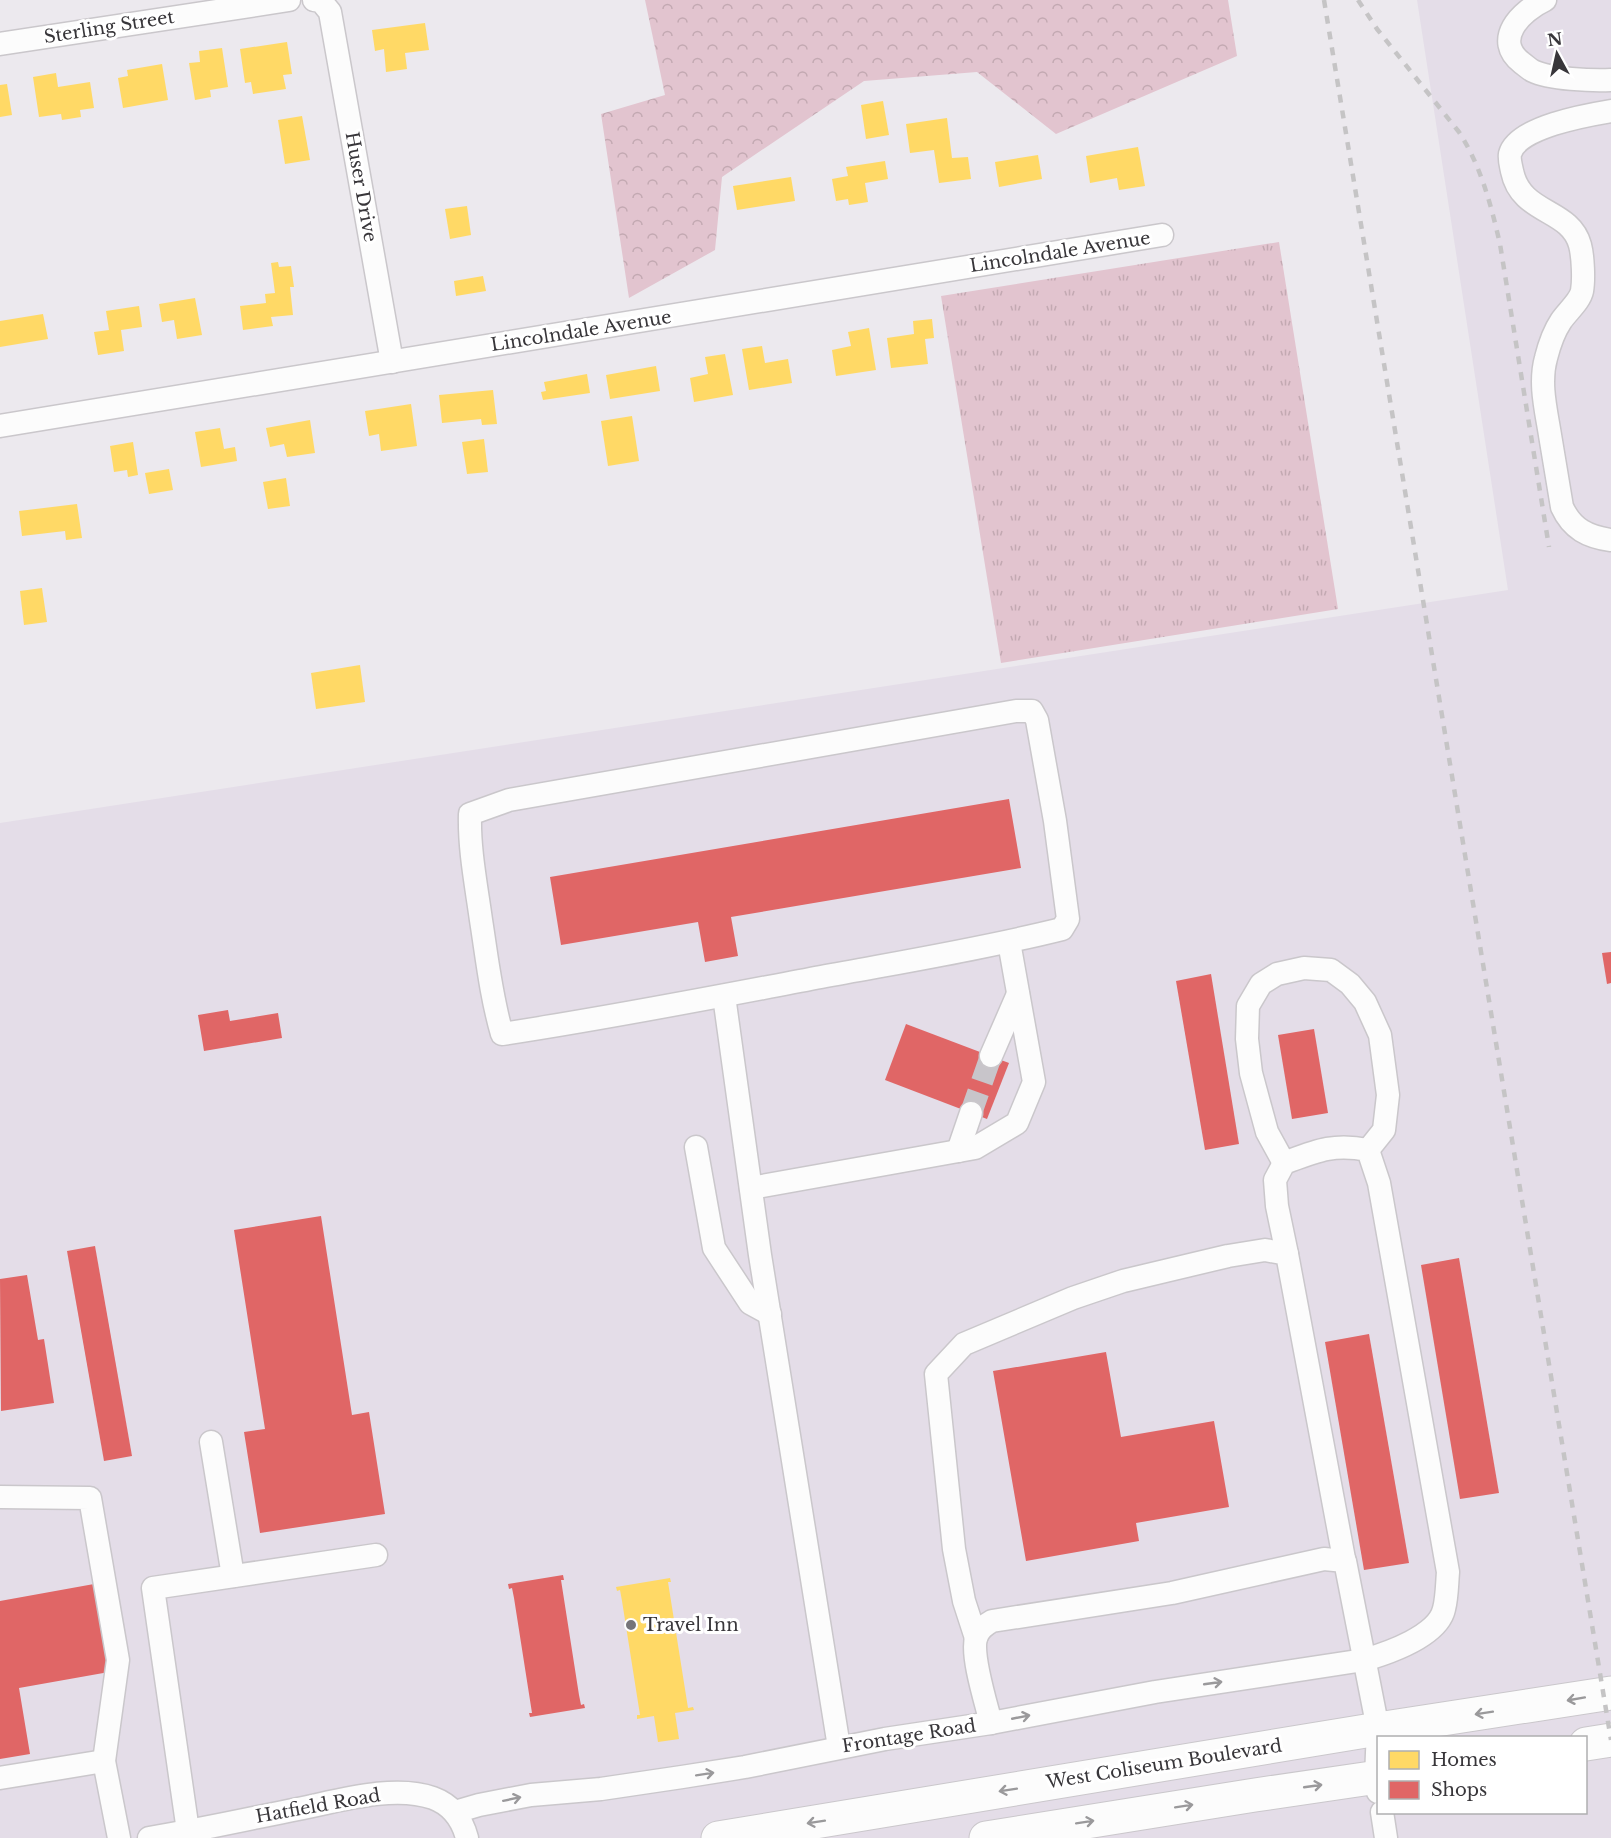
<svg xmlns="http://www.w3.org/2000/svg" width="1611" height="1838" font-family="'Libre Baskerville',serif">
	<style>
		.built { fill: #e4dde8; fill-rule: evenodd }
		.grass { fill: url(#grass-tufts) }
		.forest { fill: url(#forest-crowns) }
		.homes { fill: #ffd966 }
		.shops { fill: #e06666 }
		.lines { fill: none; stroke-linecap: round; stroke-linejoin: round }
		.minor-tunnel { stroke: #c8c5ca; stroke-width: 22; stroke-dasharray: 22 11; stroke-linecap: butt }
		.minor-casing { stroke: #cac7cb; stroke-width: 25 }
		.highway-casing { stroke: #cac7cb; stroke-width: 35 }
		.minor { stroke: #fcfcfc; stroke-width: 22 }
		.highway { stroke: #fcfcfc; stroke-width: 33 }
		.rail { stroke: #c5c4c5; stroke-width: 4.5; stroke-dasharray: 8 8; stroke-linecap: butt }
		.oneway { stroke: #9a999b }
		.poi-dot { fill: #777579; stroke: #fff; stroke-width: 2 }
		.labels { text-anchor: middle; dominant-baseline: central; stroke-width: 6; stroke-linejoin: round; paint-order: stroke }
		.street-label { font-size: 18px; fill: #38363a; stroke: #fff }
		.poi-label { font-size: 18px; fill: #38363a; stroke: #fff; text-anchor: start }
	</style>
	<defs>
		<pattern id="grass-tufts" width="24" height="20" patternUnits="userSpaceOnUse" patternTransform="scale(1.5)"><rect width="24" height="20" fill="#e2c4cf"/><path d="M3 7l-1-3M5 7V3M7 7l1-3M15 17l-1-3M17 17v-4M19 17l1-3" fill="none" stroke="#c3a9b2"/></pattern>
		<pattern id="forest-crowns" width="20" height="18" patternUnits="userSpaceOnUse" patternTransform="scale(1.5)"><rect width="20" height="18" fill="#e2c4cf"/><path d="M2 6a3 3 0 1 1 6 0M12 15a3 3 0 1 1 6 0" fill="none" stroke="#c3a9b2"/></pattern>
	</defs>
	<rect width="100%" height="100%" fill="#ece9ee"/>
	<path class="built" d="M1417,0H1611V1838H0V823L1508,590ZM1378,1738H1586V1812H1378Z"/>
	<path class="grass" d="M1279,242L1338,609L1001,663L941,296Z"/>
	<path class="forest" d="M645,0H1228L1237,56L1056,134L977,72L864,81L722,177L715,250L629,298L601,114L665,95Z"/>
	<g class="homes">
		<path d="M425,23L429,50L405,53L407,69L386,72L384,49L375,51L372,30Z"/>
		<path d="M287,42L292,74L283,75L286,89L253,94L251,82L245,83L240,49Z"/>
		<path d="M222,48L228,87L210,90L211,97L195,100L189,63L200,62L199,51Z"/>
		<path d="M162,64L168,100L123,108L118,78L128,76L127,70Z"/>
		<path d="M56,73L58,87L90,82L94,108L80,110L81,117L62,120L61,114L39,117L33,77Z"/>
		<path d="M7,84L12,115L0,117V85Z"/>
		<path d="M883,101L889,135L866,139L861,105Z"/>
		<path d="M302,116L310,160L285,164L278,120Z"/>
		<path d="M947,118L952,158L968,157L971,179L939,183L934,150L910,153L906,124Z"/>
		<path d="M1138,147L1145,186L1119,190L1117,178L1090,183L1086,156Z"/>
		<path d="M1038,155L1042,179L999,187L995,162Z"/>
		<path d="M885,161L888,179L865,183L868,202L849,205L848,199L836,201L832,179L848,176L846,167Z"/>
		<path d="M791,177L795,201L737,210L733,186Z"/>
		<path d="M467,206L471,235L450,239L445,209Z"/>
		<path d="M278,262L279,267L291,266L294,287H290L293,315L271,317L273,326L243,330L240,306L266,303L265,294L275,293L271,263Z"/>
		<path d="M483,276L486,291L456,296L454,281Z"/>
		<path d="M195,298L202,335L177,339L174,320L162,322L159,304Z"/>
		<path d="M139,306L142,327L121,330L124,351L98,355L94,332L109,330L106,311Z"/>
		<path d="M43,314L48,339L0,347V321Z"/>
		<path d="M932,319L934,338L925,339L928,364L891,368L887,338L914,334L913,321Z"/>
		<path d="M869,328L876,370L836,376L832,350L851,346L848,332Z"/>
		<path d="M762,346L765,363L788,359L792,383L749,390L742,349Z"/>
		<path d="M725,354L733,395L694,402L690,378L708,374L705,357Z"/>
		<path d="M656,366L660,391L610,399L606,375Z"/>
		<path d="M587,374L590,393L543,400L541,392L546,391L544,382Z"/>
		<path d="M493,390L497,424L482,425L481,419L442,423L439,395Z"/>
		<path d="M411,404L417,446L381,451L379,434L369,436L365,411Z"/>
		<path d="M632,416L639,461L608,466L601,421Z"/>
		<path d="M310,420L315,453L287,457L284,444L270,447L266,428Z"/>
		<path d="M220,428L224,449L235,447L237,461L201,467L195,432Z"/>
		<path d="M484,439L488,472L467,474L462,442Z"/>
		<path d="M133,442L138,475L128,477L127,470L114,472L110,446Z"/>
		<path d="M169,469L173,490L149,494L145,473Z"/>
		<path d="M286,478L290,506L268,509L263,482Z"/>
		<path d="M77,504L82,538L66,540L65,531L22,536L19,511Z"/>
		<path d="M42,588L47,622L24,625L20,591Z"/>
		<path d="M360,665L365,702L316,709L311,673Z"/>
		<path d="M670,1578L671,1582H668L688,1708L693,1707L694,1710L675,1713L679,1739L658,1742L654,1716L637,1719V1715H640L622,1601L620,1590L617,1591L616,1587Z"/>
	</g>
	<g class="shops">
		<path d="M1009,799L1021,868L731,917L738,956L705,962L698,922L561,945L550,877Z"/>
		<path d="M1611,952V983L1607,984L1602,953Z"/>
		<path d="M1211,974L1239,1144L1205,1150L1176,981Z"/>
		<path d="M228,1010L230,1021L278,1013L282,1038L204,1051L198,1015Z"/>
		<path d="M906,1024L1009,1063L987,1119L885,1080Z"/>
		<path d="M1314,1029L1328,1113L1292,1119L1278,1035Z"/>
		<path d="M321,1216L352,1415L369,1412L385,1514L260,1533L244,1432L265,1429L234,1230Z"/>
		<path d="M95,1246L132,1456L104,1461L67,1251Z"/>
		<path d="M1459,1258L1499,1493L1460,1499L1421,1265Z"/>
		<path d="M27,1275L38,1340L44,1339L54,1403L1,1411L0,1279Z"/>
		<path d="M1369,1334L1409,1563L1364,1570L1325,1342Z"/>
		<path d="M1106,1352L1121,1437L1214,1421L1229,1507L1136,1523L1139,1541L1026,1561L993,1371Z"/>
		<path d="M563,1575L564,1580H561L579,1695L581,1705L584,1704L585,1708L530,1717L529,1713H532L514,1598L512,1588L509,1589L508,1584Z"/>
		<path d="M94,1584L109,1672L19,1688L30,1754L0,1759V1601Z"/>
	</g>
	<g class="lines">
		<path class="minor-tunnel" d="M971,1113L991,1056"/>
		<defs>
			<g id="minor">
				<path d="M314,0L321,1L330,12L392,362"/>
				<path d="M1545,0C1521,11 1492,40 1522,63C1525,65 1529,69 1533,71C1549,79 1593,81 1611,80"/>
				<path d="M0,44L289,0"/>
				<path d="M1611,111C1587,115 1517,127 1510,154C1509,159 1511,166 1512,171C1521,215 1570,208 1580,245C1583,256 1584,280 1582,291C1580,301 1567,312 1561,321C1555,330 1549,346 1546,358C1539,383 1546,410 1550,435C1554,459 1558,483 1562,507C1572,529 1588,537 1611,540"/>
				<path d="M0,426L1162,235"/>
				<path d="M1016,711H1032L1037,720L1055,821L1068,919L1062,929C982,949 901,962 821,977C715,997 609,1018 502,1034C491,996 487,958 481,920C476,884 469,849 470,814L509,800Z"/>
				<path d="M724,996L760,1255L839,1747"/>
				<path d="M991,1056L1018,994"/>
				<path d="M696,1147L714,1248L750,1303L770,1314"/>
				<path d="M958,1151L971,1113"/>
				<path d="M1284,1163L1267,1132L1251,1073L1247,1039L1248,1006L1261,984L1277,974L1304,968L1331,970L1350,984L1365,1002L1380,1035L1388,1095L1384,1130L1368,1150"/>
				<path d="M751,1188L975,1148L1017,1123L1034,1082L1009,942"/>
				<path d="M211,1442L233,1576"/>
				<path d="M0,1497L90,1498L118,1660L104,1761L119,1838"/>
				<path d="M976,1638L964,1601L954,1549L936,1374L964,1344L1073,1298L1123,1281L1228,1256L1265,1250L1287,1254L1345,1564"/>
				<path d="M991,1723C986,1703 971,1656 976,1638C979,1629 985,1625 992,1621L1172,1593L1324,1559L1345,1561L1378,1729L1376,1777L1378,1792"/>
				<path d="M0,1778L104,1761"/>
				<path d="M455,1812L479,1805L531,1795L601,1789L682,1777L745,1767L885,1739L991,1723L1155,1692L1364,1660C1388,1653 1438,1636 1444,1609C1447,1598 1447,1584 1448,1572L1379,1183L1368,1150C1333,1143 1316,1151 1284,1163L1275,1180L1277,1206L1287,1254"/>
				<path d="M1382,1812L1386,1838"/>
				<path d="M188,1831L153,1588L376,1555"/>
				<path d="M149,1838C199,1830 248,1819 298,1809C338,1801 394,1784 433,1798C452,1805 462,1819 467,1838"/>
			</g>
			<g id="highway">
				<path d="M1586,1744L1611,1740"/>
				<path d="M718,1838L1378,1729L1611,1693"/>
				<path d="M986,1838L1255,1795L1378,1777"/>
			</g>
		</defs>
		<use href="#minor" class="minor-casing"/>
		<use href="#highway" class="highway-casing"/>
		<use href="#minor" class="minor"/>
		<use href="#highway" class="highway"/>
		<g class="rail">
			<path d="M1324,0L1611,1740"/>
			<path d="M1358,0L1377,29L1459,132C1481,166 1491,205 1500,244L1549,547"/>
		</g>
	</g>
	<defs><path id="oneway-shaft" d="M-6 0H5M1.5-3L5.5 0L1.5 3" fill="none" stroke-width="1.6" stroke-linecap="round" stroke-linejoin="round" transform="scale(1.5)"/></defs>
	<g class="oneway">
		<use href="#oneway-shaft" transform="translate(1213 1683) rotate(-8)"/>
		<use href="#oneway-shaft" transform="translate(1576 1699) rotate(170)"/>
		<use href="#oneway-shaft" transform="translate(1484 1713) rotate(171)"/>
		<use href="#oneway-shaft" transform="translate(1021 1717) rotate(-11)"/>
		<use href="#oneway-shaft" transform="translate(705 1774) rotate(-9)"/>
		<use href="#oneway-shaft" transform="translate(1313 1786) rotate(-8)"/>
		<use href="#oneway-shaft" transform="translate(1008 1790) rotate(171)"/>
		<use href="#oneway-shaft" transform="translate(512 1799) rotate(-12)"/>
		<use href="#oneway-shaft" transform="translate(1184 1806) rotate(-9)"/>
		<use href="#oneway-shaft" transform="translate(816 1822) rotate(171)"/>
		<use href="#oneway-shaft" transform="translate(1085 1822) rotate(-9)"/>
	</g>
	<circle class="poi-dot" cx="631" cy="1625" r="6"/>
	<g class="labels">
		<g class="street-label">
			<text transform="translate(109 27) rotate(-9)">Sterling Street</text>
			<text transform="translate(361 187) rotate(80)">Huser Drive</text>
			<text transform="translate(1060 252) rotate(-9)">Lincolndale Avenue</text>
			<text transform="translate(581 331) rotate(-9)">Lincolndale Avenue</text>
			<text transform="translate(909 1736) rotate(-9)">Frontage Road</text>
			<text transform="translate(1164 1764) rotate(-9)">West Coliseum Boulevard</text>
			<text transform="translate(318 1806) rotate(-10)">Hatfield Road</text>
		</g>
		<g class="poi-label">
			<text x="643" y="1625">Travel Inn</text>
		</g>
	</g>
	<rect x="1377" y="1736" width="210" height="78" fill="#ffffff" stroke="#afafb0" stroke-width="1.5"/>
	<rect x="1389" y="1751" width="30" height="18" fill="#ffd966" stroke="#afafb0" stroke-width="1.5"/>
	<text x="1431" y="1766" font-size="18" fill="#38363a">Homes</text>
	<rect x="1389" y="1781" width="30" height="18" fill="#e06666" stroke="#afafb0" stroke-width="1.5"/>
	<text x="1431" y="1796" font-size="18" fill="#38363a">Shops</text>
	<g transform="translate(1557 54) rotate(352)" stroke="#ffffff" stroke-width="4.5" paint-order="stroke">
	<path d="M0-4.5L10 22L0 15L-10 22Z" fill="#38363a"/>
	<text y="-9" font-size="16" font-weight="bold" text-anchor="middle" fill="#38363a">N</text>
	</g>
</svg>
